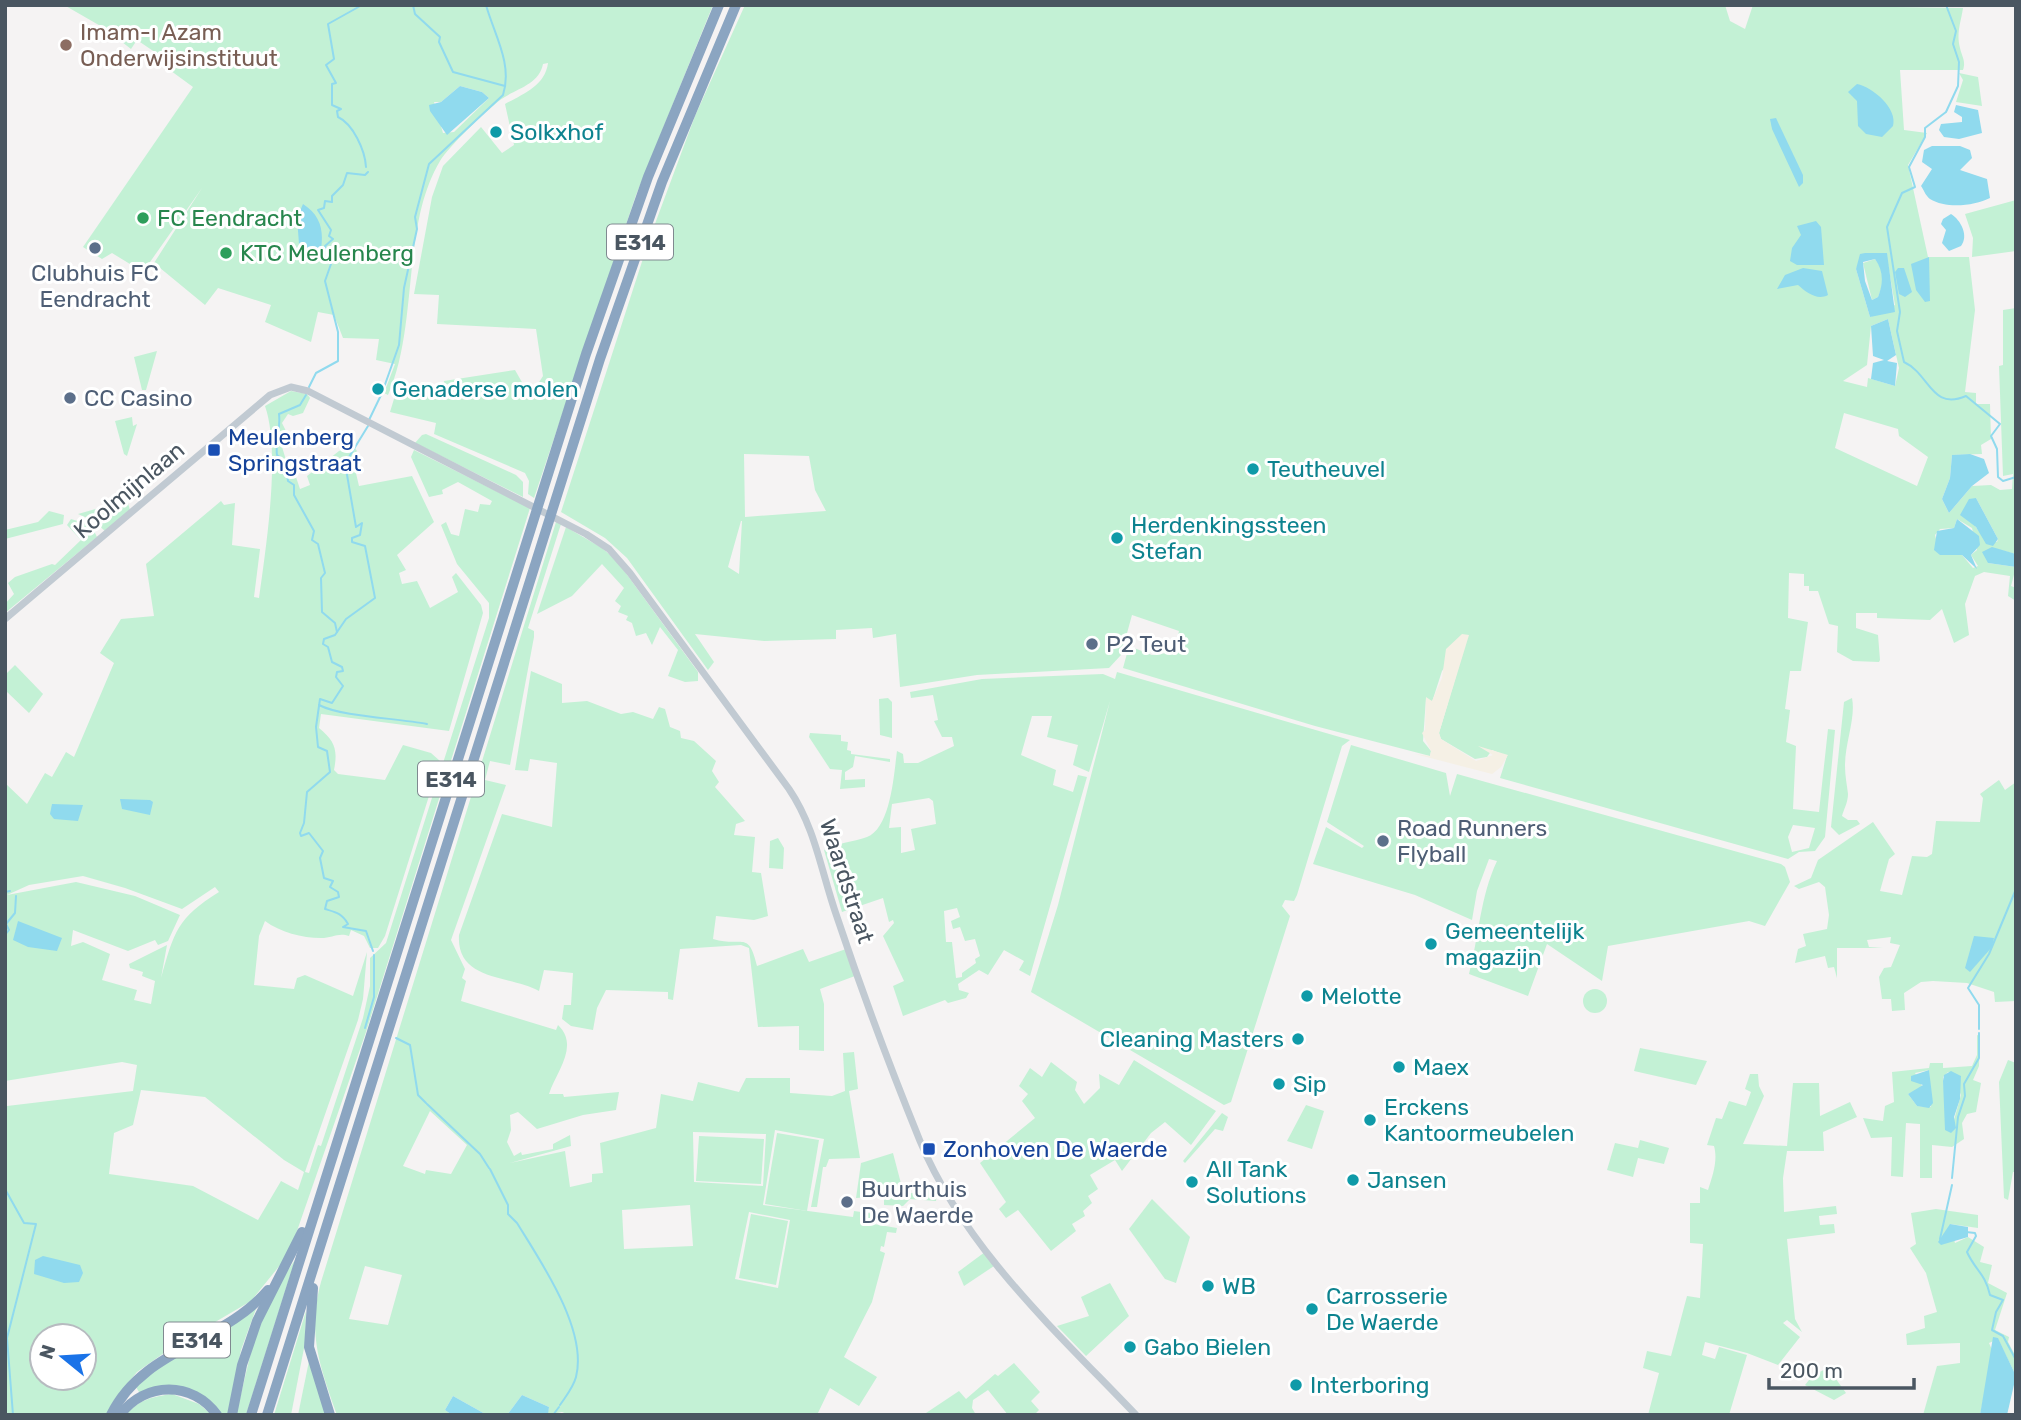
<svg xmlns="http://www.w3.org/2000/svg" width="2021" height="1420" font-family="Rubik,sans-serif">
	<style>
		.green { fill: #c3f1d5; fill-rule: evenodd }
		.sand { fill: #f5f0e5 }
		.water { fill: #90daee; fill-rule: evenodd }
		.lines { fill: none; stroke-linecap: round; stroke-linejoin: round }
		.stream { stroke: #90daee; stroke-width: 2 }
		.minor { stroke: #c1cad2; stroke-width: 7 }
		.highway { stroke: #8ba5c1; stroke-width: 10 }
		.education-dot { fill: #8d6e63; stroke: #fff; stroke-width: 2.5 }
		.culture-dot { fill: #0f9aa8; stroke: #fff; stroke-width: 2.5 }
		.leisure-dot { fill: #2e9e5b; stroke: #fff; stroke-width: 2.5 }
		.service-dot { fill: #5c6f8a; stroke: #fff; stroke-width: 2.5 }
		.transit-dot { fill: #1a4fb4; stroke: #fff; stroke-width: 2.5 }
		.labels { text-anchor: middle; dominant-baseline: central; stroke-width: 6; stroke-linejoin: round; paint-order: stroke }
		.shield { fill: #fff; stroke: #808990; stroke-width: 2 }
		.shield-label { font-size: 21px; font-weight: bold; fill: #4a5661 }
		.education-label { font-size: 23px; fill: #785e54; stroke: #fff; text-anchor: start }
		.culture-label { font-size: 23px; fill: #0d838f; stroke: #fff; text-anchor: start }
		.leisure-label { font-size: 23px; fill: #27864d; stroke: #fff; text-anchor: start }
		.service-label { font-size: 23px; fill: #4e5e75; stroke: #fff; text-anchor: start }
		.transit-label { font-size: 23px; fill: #164399; stroke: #fff; text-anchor: start }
		.street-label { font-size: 23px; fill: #4a5661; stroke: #fff }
	</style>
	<rect width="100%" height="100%" fill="#f5f3f3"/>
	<g class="green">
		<path d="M64,5H713L636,195L534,498L528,494L529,481L525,473L434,434L436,423L390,412L397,389L441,399L444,381L515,370L527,391L532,393L543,376L536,329L437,324L439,295L414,294L432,197L443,166L481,127L502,153L514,145L505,104C523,94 545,86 548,63L543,64C539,85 515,89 500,100C485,112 450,145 440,161C401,226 419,325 388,395L384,393L395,364L376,360L379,339L343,338L334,315L318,312L311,342L265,322L271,305L218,288L205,305L154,263L202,188L143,272L112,253L102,259L83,247L193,87L167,68L165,59L137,40L131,49L104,28ZM460,86L482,92L489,98L454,132L443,133L434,102H441Z"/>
		<path d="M745,5H1725L1730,21L1745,29L1753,5L1963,8C1961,22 1956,33 1960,48C1962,57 1966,61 1963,70H1900L1904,130L1927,133L1908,165L1928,257H1969L1975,310L1965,392L1976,393V404H1990L1991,439L1981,445L1982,454L1952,455L1950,478L1942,499L1949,513L1972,486L1991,485L2000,490L2012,489L2013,474L2003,476L1999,366L2003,365V310L2016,308V554L1992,548L1988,563L2016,567L2011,586L2016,588V601L2008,596L2010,576L1984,572L1975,576L1965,604L1969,635L1954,643L1942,609L1930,620L1877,618V613H1856V628L1878,635L1880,660L1879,662L1853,661L1837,652L1838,626L1829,624L1818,591H1809V586H1804V574L1789,573L1788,618L1808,622L1801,671H1790L1785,709L1790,710L1786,742L1796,746L1793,809L1819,812L1828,729L1835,730L1825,837L1815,851L1799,852L1788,859L1500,778L1507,756L1492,750L1487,757L1475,759L1441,739L1439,733L1468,635L1442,671L1432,702L1426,698L1423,741L1431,751L1430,756L1315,726L1123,668L1129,646L1152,655L1174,652L1179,631L1132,615L1121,655L1109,668L977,675L900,687L896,634L873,638L872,628L836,630V639L764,641L695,634L714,662L708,670L627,558L605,538L561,512L649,240L695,116ZM1865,253H1886L1895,305L1870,317L1856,269ZM1888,319L1899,368L1895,386L1868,378L1867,387L1843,381L1867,365L1871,326ZM1844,413L1898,429L1899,436L1928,457L1917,486L1835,448ZM744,454L809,456L815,490L826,511L745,517ZM1976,498L1998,539L1997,542L1982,535L1975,526ZM1957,519L1972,528L1977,550L1971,555L1978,566L1973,568L1962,555H1940L1935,535L1940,529L1954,528ZM741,521H742L739,574L728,567ZM1793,825L1815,828L1809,848L1792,852L1788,837Z"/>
		<path d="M1959,73L1978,77L1982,106L1956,102L1963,80Z"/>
		<path d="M2016,200V251L1972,257L1973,238L1965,214Z"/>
		<path d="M1875,259C1885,270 1884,284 1878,297L1872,300L1863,263Z"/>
		<path d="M157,351L146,390H142L134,357Z"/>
		<path d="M291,391L307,394L310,398L303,413L293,416L288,414L282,423L287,433L279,437L286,460L292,458L302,469L294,471L300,489L310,485L307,476L339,451L353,445L357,451L352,456L359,486L412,476L434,522L397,555L406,570L399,573L402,584L417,581L430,608L458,592L452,577L456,573L481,605L483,613L449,731L321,714L319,728C335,741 338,750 334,770L338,774L385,780L403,745L431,753L440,761L385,936L378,948H370L364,936L351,930L349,936C339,932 332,938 321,938C302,938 280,932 265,921L259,936L254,985L294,989L297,978L305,975L353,996L367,952L363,999L358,1020L307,1166L305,1172L309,1173L318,1145L321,1146L363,1018L370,986V958L386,943L489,618V603L457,564L441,525L446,522L451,534L459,536L465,509L478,512L480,504L490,505L492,501L458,482L442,490L443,494L429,497L411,457L414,450L530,508L366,1032L289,1254L251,1301L171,1348L137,1372L114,1400L107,1415H5V1102L7,1106L133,1091L137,1065L122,1062L5,1081V783L27,804L45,773L52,777L66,752L74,757L114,663L100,653L121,619L154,616L146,564L221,501L224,505L235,503L232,545L260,549L254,597L259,598C266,547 281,452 265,406ZM83,876L125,888L182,909L215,887L219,892C177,918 174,932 161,978L167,945L129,964L130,968L143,972L142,976L155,981L151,1004L134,1000L137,990L102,980L110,954L83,942L71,946L73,930L128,951L155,940L158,945L168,941L180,915L135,896L76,882L7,895L29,885ZM141,1090L205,1097L284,1160L304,1172L298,1190L281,1181L258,1220L193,1186L109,1174L114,1133L133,1125ZM42,1336H84V1378H42Z"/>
		<path d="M132,417L133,426L137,424L127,456L124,454L115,421Z"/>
		<path d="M426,434L516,475L523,482V497L415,443L422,435Z"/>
		<path d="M127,500L130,510L105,531L94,521L78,514Z"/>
		<path d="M49,511L64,515L63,524L5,539V530L38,522Z"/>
		<path d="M71,519L91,525L97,537L5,613V604L14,594L8,583L15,577L52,564L55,565L81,540L67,525Z"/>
		<path d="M556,522L561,524L528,628L534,631V637L510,765L490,761L485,780L506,785L451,940L465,969L462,978L466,981L461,1001L556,1030L558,1025C580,1046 556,1072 549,1094H563L564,1097L619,1092L616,1110L583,1115L537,1129L518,1112L510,1115L511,1130L507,1142L514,1156L521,1152L522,1155L553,1149V1144L570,1135L571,1146L510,1163L565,1151L570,1187L592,1182V1174L603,1173L600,1143L656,1128L661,1094L693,1101L698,1082L739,1092L746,1078H790V1093L832,1096L845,1091L843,1053L854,1052L858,1089L849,1091L860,1158L829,1159L826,1167H823L817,1207H811L824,1139L775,1130L763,1205L853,1217L854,1211L875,1214L874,1224L897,1228L896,1233L887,1232L884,1247L881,1246L880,1251L885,1253L872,1302L844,1357L877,1377L859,1406L830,1388L817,1415H569L562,1412L547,1415L549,1407L522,1395L507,1415H487L453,1396L445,1410L452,1415H337C320,1367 307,1333 321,1282ZM430,1111L467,1145L451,1174L426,1170L425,1174L403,1166ZM693,1132L766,1134L763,1186L694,1182ZM690,1205L693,1246L624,1249L622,1210ZM749,1212L790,1220L778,1288L735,1279ZM365,1266L402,1275L388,1325L349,1319Z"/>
		<path d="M566,527L602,548L617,561L698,672V681L685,682L668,676L678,650L660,627L652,645L646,633L636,636L632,623L626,620L628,616L618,612L621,606L615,601L624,588L602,564L572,596L537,614Z"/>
		<path d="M15,665L43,694L29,713L5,690V675Z"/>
		<path d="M531,671L562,684V703L587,701L621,714L633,712L653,719L659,707L665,709L670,727L680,731L681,738L694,741L716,761L712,771L719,782L715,787L745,821L736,824L734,835L755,837L752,872L761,873L768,916L754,920L716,916L713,939C743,948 748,929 757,966L803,949L809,962L846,949L855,976L820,989L824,1004V1051L799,1050V1026L758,1027L749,948L741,945L680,949L673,1000L668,999V992L606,990L597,1008L593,1030L571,1026L562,1019L564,1005H571L573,973L544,970L539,991C511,975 456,982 459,935L502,814L552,827L557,763L530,759L528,771L515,770Z"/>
		<path d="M1117,672L1350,740L1342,746L1297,895L1294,901L1285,900L1282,906L1290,916L1231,1102L1224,1105L1031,992L1058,905L1110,701L1089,772L1073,765L1078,745L1047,737L1052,716H1032L1021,755L1056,770L1053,785L1073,792L1078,775L1087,777L1030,976L1019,970L1024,961L1004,950L988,975L979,970L958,984L959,990L969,993L966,998L948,1003L945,1000L903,1016L893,986L904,981L883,936L894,923L893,920L889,922L883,898L842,912L824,850C836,843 853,842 867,837C891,828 894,773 897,751L903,754L904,763H918L954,746L952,737H942L934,721L938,720L933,695L911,698L910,692L982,679L1103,674L1115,679ZM929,798L933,801L936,824L911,829L915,850L901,853V827L889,828L892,804ZM957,908L960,917L951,921L953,929L960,927L965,941L975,939L980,956L975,959L976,963L962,973V977L956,978L952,942H946L944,911Z"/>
		<path d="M888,698L892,702V738L880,735L879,699Z"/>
		<path d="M1852,698C1856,718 1845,742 1845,766C1845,776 1847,785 1848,794C1848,802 1844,809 1842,816L1848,820H1857L1860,824L1839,835L1831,827L1844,702Z"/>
		<path d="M810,733L841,735V741L848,742L847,750L851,751V754L890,759V762L855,756L853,767L845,772V780L865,779V787L840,789L842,770L830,769L809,737Z"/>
		<path d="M1351,745L1446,773L1450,796L1457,774L1781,864L1785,867L1790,882L1765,926L1749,921L1608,946L1602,981L1547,944L1528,996L1469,974C1479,936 1480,897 1497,861L1489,859L1477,891L1472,920L1415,895L1313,864L1326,827L1362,848L1364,846L1327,822Z"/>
		<path d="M1999,780L2005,790L2016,782V1001L1995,1002L1994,992L1967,983L1933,981L1921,982L1904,993L1905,1010L1892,1011L1891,999H1882L1879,977L1884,968L1891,967L1900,945L1890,943L1891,937L1867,940L1869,947L1883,948H1837V978L1834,967L1828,968L1825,956L1795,963L1798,949L1806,946L1803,934L1827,929L1829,915L1825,887L1819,882L1799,889L1794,886L1811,878L1818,860L1873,822L1895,854L1889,859L1880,891L1902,895L1912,856L1927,857L1932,854L1936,821L1980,822L1983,798L1980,794Z"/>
		<path d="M778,838L784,848L783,869L769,868L770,841Z"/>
		<circle cx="1595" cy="1001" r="12"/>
		<path d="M1977,1035L1980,1036L1979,1066L1973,1080L1981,1083L1976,1112L1967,1114L1962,1123L1964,1139L1952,1147L1932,1145V1178H1920V1124L1906,1123L1903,1177L1891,1176L1892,1137L1871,1138L1863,1118L1883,1121L1885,1106L1894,1102L1892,1072L1929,1068L1930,1063H1943V1068L1972,1066L1977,1055ZM1929,1070L1931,1107L1917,1106L1908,1094L1923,1088L1915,1073ZM1948,1072L1961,1077L1958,1088L1961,1095L1954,1120L1946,1112L1943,1077Z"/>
		<path d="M1640,1048L1707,1061L1696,1085L1634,1071Z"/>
		<path d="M1134,1060L1216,1111L1191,1145L1165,1122L1151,1133L1122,1171L1115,1160L1090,1175L1098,1189L1088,1196L1092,1203L1083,1211L1085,1216L1072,1224L1076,1231L1051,1251L1018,1210L1006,1218L999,1209L1006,1202L980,1163L1035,1118L1022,1101L1028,1094L1019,1086L1030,1068L1042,1077L1051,1062L1077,1082L1075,1090L1084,1104L1100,1088L1099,1074L1119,1085Z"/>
		<path d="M2008,1060L2016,1063V1172H2013L2008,1200L2004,1198L1999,1082Z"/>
		<path d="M1750,1074H1758L1759,1086L1764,1096L1743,1144L1787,1146L1793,1083H1819L1820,1116L1850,1102L1857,1117L1823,1132L1824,1151H1787L1783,1178L1784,1212L1836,1206L1837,1214L1819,1216L1820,1225L1834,1224L1835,1233L1787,1239L1795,1319L1802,1332L1787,1320L1783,1323L1800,1337L1778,1365L1747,1353L1705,1342L1702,1355L1715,1359L1719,1347L1747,1355L1729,1415H1648L1659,1373L1643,1368L1647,1351L1671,1356L1687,1296L1700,1298L1703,1244L1690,1243V1203H1700V1187L1708,1190C1713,1175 1718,1160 1714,1146L1707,1145L1716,1118L1722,1119L1729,1101L1746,1106L1751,1092L1745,1089Z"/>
		<path d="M1306,1105L1324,1111L1312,1149L1287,1141Z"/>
		<path d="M1222,1113L1228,1117L1223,1131L1215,1129L1185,1163L1183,1161Z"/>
		<path d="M777,1133L819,1140L807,1211L765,1204Z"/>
		<path d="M699,1136L764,1139L761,1184L696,1181Z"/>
		<path d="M1640,1140L1669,1148L1664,1164L1638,1158L1633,1177L1607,1170L1615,1143L1638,1148Z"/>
		<path d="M893,1153L904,1195L936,1187L938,1183L936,1201L910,1199L903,1206L884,1205V1196L856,1198L861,1163Z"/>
		<path d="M1152,1199L1190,1237L1176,1283L1165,1279L1129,1229Z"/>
		<path d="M1936,1209L1978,1215V1228L1950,1224L1955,1243L1968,1237L1984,1247L1980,1262L1992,1265L1988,1283L2007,1293L1995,1330L2009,1337L2008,1342L2016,1357V1376L1998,1339L1989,1343L1993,1352L1980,1415H1923L1937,1366L1960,1363V1343L1907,1345L1906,1334L1925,1328L1924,1316L1937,1312L1926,1273L1910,1248L1916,1244L1911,1213Z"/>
		<path d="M751,1214L788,1221L776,1285L739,1278Z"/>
		<path d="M985,1252L994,1266L964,1286L958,1272Z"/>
		<path d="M295,1260L246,1415H236L255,1335L275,1289Z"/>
		<path d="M1110,1283L1129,1316L1086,1356L1057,1326L1089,1316L1081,1297Z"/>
		<path d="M257,1306L241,1350L228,1415H222L198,1393L139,1392L136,1387L160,1366Z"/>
		<path d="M306,1311L305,1343L291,1415H274Z"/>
		<path d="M309,1361L328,1415H298Z"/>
		<path d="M1014,1363L1040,1392L1031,1401L1039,1410L1034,1415H1008L988,1390L973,1400L972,1408L976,1415H923L959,1391L966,1399L995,1374L998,1376Z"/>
		<path d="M1828,1368L1846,1393L1834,1400L1805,1385L1813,1375Z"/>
		<path d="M172,1394L199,1404L212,1415H126C139,1399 153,1397 172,1394Z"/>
	</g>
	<path class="sand" d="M1462,634L1469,635L1439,733L1441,739L1476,761L1493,755L1478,746L1508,755L1501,767L1492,774L1415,754L1430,756L1431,751L1422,733L1425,730L1426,697L1432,701L1442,678L1446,649Z"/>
	<g class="water">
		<path d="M1857,84C1873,87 1898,109 1893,126L1882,137L1866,134L1858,126L1857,101L1848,92Z"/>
		<path d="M460,86L482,92L489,98L447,135L430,111L429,105L441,102Z"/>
		<path d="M1956,105L1978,110L1982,133L1959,139L1944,137L1939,130L1941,124L1962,122V117L1954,112Z"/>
		<path d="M1776,118L1803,175V183L1799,187L1772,129L1770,119Z"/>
		<path d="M1932,146H1960L1970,150L1972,158L1960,170L1987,179L1990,198C1974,206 1946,209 1930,199C1925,195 1924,190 1921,186L1932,169L1922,162L1924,150Z"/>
		<path d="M303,204C320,215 324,229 321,249L328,258L325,261L311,256L299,244L297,218Z"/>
		<path d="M1951,214C1961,220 1969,236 1961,246L1949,251L1942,243L1946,230L1941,224L1943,219Z"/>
		<path d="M1816,221L1821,227L1824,265H1797L1790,261L1792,248L1801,235L1797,226Z"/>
		<path d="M1865,253H1887L1895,312L1870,317L1856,269L1860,254ZM1875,259C1883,270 1884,282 1878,297L1872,300L1865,281L1863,262Z"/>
		<path d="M1929,257L1930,301L1925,302L1916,290L1911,264Z"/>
		<path d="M1803,268L1822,271L1828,295C1817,301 1806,292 1798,285L1777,289L1785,275Z"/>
		<path d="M1898,268H1904L1912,292L1905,297L1899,294L1895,272Z"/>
		<path d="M1888,319L1896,355L1887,361L1897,363L1895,386L1871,379L1873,363L1884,360L1873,356L1871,326Z"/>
		<path d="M1970,454L1984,459L1989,473L1972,486L1949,513L1942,499L1950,478L1952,455Z"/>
		<path d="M1976,498L1998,539L1993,546L1986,544L1976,527L1960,515L1969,499Z"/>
		<path d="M1957,519L1979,536L1980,545L1971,555L1977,569L1962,555H1940L1934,550L1937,531L1954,528Z"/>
		<path d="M1992,547L2016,554V567L1988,563L1982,552Z"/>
		<path d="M120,799L150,800L153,802L150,815L122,809Z"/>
		<path d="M52,804L83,805L78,821L54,819L50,814Z"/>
		<path d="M18,921L62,938L57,951L28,947L13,940Z"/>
		<path d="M1974,936L1994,938L1992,947L1970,972L1965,968Z"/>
		<path d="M1929,1070L1933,1103L1929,1108L1917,1106L1908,1094L1923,1085L1911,1081V1076Z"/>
		<path d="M1951,1071L1961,1076L1960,1099L1954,1117L1956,1128L1951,1133L1945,1130L1943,1081L1944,1075Z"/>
		<path d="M1950,1224L1968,1227V1237L1941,1245L1938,1242Z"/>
		<path d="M43,1256L80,1265L83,1273L79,1282L64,1283L34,1274L35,1260Z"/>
		<path d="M1993,1337L1998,1338L2016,1376L2007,1415H1980Z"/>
		<path d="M522,1395L549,1407L548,1414L507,1415Z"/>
		<path d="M453,1396L487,1415H452L445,1410Z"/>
	</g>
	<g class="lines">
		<g class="stream">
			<path d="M362,5L328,24L334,59L326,65L336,83L332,84V105L341,109L337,111L338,117C353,124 365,150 366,167"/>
			<path d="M413,5L415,14L440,37L439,42L453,72L505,86"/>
			<path d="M1946,5L1956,31L1953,44L1959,62L1958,86L1946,112L1925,128V137L1909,167L1915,187L1902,193L1887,227L1900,312L1897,331L1904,362C1930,374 1931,411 1966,396L2000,424L1991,436L1997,449L1998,477L2003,481L2016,477"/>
			<path d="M309,387L316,373L338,361V332L325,281L331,264L325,246L333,239L329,236L331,230L318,210L324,208L325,201L332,202V196L343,185L347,173L365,175L368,172"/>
			<path d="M306,395L300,405L279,414C281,429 275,441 277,455L285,461L288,481L294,485V495L314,531L312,540L318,544L325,573L321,578L322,612L335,623L337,632"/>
			<path d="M369,420L382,393L399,345L404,288L417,229L415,217L429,164L503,95C513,64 494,34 486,5"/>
			<path d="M368,426L349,457L340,460L346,469L356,527L362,523L360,535L352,538V542L365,546L375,598L346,619L335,635L324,639L323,644L328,647L332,662L342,667L343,671L337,672L336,677L343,686L332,703L320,699L316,727L318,747L327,751L330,772L307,792L304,823L300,833L301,836L309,833L323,851L320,858L324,878L333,881L330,887L338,892L339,897L327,901L325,909C335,912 342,913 348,924L343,927L366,931L373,951"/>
			<path d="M319,705C342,717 397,718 427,724"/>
			<path d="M5,892L10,891"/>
			<path d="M5,935L9,930L6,924L15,913L16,896"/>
			<path d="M365,1028L374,997V955"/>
			<path d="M1979,1029V1005L1968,988L1989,954L2016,889"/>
			<path d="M396,1038L410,1045L418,1095L426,1103"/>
			<path d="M427,1104L480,1154L489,1168"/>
			<path d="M490,1169L508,1205V1214L517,1223C541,1262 588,1330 576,1377C573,1388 566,1396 560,1405"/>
			<path d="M1952,1178L1958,1117L1965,1096L1964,1084L1979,1058V1033"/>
			<path d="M5,1189L24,1223L36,1224L7,1338L13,1415"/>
			<path d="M1966,1232L1975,1233L1976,1236L1967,1252C1975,1270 1985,1273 1990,1295L2003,1300L1996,1312L1992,1330L2003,1336L2016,1360"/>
			<path d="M1940,1239L1952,1185"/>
			<path d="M553,1415L559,1407"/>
		</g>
		<path class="minor" d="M5,619L270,395L291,387L308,391L586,534L609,549L630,573L789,789C816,829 821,872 837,917C862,992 890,1067 920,1141C965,1249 1057,1332 1136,1415"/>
		<g class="highway">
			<path d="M313,1288L309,1347L330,1415"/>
			<path d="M111,1415C143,1349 223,1343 268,1290"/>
			<path d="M120,1415C145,1381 193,1381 217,1415"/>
			<path d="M232,1415L242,1365L257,1321L302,1232"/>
			<path d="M251,1415L586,354L648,177L719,5"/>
			<path d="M267,1415L600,359L662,182L736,5"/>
		</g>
	</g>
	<circle class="education-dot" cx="66" cy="45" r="7"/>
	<g class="culture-dot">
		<circle cx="496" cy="132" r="7"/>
		<circle cx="378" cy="389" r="7"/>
		<circle cx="1253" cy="469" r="7"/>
		<circle cx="1117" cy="538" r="7"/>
		<circle cx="1431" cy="944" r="7"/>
		<circle cx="1307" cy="996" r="7"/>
		<circle cx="1298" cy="1039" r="7"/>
		<circle cx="1399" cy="1067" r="7"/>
		<circle cx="1279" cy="1084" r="7"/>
		<circle cx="1370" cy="1120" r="7"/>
		<circle cx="1353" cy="1180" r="7"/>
		<circle cx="1192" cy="1182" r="7"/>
		<circle cx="1208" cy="1286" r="7"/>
		<circle cx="1312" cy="1309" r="7"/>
		<circle cx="1130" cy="1347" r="7"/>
		<circle cx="1296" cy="1385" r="7"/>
	</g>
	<g class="leisure-dot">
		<circle cx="143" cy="218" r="7"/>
		<circle cx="226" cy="253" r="7"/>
	</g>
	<g class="service-dot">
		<circle cx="95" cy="248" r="7"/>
		<circle cx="70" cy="398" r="7"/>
		<circle cx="1092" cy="644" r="7"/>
		<circle cx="1383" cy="841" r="7"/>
		<circle cx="847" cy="1202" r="7"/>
	</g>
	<g class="transit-dot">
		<rect x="207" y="443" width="14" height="14" rx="3.5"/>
		<rect x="922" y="1142" width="14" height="14" rx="3.5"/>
	</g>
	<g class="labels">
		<g class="shield">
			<rect x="607" y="224.5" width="66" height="35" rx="5"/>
			<rect x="418" y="761.5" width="66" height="35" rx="5"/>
			<rect x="164" y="1322.5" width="66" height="35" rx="5"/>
		</g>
		<g class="shield-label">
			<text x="640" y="242">E314</text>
			<text x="451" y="779">E314</text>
			<text x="197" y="1340">E314</text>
		</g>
		<g class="education-label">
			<text x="80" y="32">Imam-ı Azam<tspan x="80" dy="26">Onderwijsinstituut</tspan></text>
		</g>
		<g class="culture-label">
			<text x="510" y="132">Solkxhof</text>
			<text x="392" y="389">Genaderse molen</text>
			<text x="1267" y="469">Teutheuvel</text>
			<text x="1131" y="525">Herdenkingssteen<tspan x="1131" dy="26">Stefan</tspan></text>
			<text x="1445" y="931">Gemeentelijk<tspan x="1445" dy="26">magazijn</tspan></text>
			<text x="1321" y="996">Melotte</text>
			<text x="1284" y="1039" text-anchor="end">Cleaning Masters</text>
			<text x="1413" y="1067">Maex</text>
			<text x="1293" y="1084">Sip</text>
			<text x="1384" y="1107">Erckens<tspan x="1384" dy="26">Kantoormeubelen</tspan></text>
			<text x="1206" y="1169">All Tank<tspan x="1206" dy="26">Solutions</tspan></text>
			<text x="1367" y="1180">Jansen</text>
			<text x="1222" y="1286">WB</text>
			<text x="1326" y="1296">Carrosserie<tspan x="1326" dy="26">De Waerde</tspan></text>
			<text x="1144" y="1347">Gabo Bielen</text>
			<text x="1310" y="1385">Interboring</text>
		</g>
		<g class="leisure-label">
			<text x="157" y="218">FC Eendracht</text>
			<text x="240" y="253">KTC Meulenberg</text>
		</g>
		<g class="service-label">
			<text x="95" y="273" text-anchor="middle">Clubhuis FC<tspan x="95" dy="26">Eendracht</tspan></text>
			<text x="84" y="398">CC Casino</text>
			<text x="1106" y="644">P2 Teut</text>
			<text x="1397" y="828">Road Runners<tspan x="1397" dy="26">Flyball</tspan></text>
			<text x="861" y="1189">Buurthuis<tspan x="861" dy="26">De Waerde</tspan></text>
		</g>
		<g class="transit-label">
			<text x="228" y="437">Meulenberg<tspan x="228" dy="26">Springstraat</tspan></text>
			<text x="943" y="1149">Zonhoven De Waerde</text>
		</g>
		<g class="street-label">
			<text transform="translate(129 490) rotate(-40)">Koolmijnlaan</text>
			<text transform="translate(847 881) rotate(72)">Waardstraat</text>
		</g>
	</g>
	<rect width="2021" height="1420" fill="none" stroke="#4a5661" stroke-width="14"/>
	<g transform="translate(63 1357) rotate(288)"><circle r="33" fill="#ffffff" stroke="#b7bbc0" stroke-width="2"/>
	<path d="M0-5L12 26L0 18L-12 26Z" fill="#1a73e8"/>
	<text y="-10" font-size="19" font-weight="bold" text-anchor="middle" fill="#4a5661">N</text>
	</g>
	<path d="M1769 1378v10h145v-10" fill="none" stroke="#4a5661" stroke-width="3.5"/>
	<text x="1780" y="1378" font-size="21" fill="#4a5661" stroke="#ffffff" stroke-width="5" paint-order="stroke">200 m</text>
</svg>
